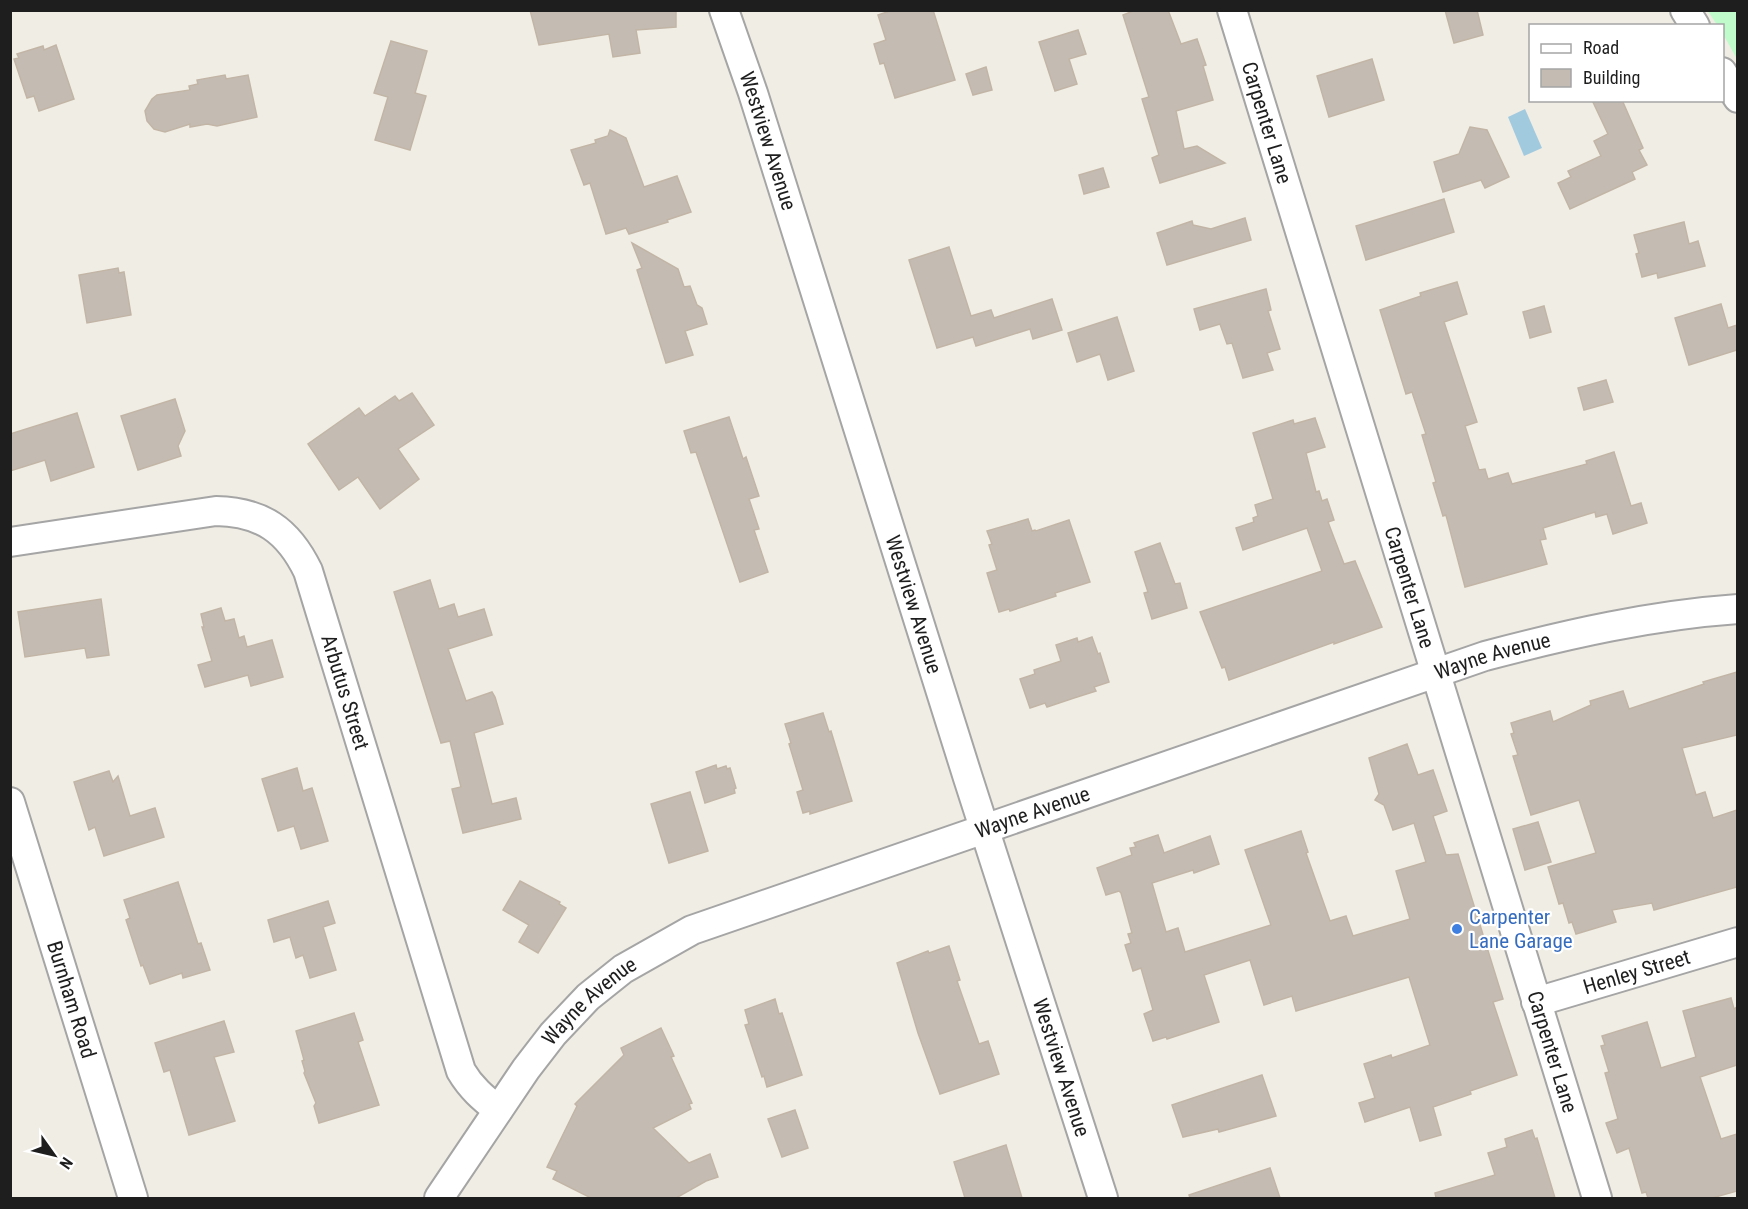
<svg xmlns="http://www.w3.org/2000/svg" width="1748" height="1209" font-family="'Roboto Condensed',sans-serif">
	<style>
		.park { fill: #bffbcb }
		.water { fill: #a2cadf }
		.building { fill: #c4bcb3; stroke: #c2b5a6; stroke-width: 1.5 }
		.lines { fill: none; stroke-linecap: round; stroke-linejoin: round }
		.minor-casing { stroke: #a5a5a5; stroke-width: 32 }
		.minor { stroke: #fff; stroke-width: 28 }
		.shop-dot { fill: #3f7fe0; stroke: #fff; stroke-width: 2 }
		.labels { text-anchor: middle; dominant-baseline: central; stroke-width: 4.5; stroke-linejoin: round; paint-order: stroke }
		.street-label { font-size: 21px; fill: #1e1e1e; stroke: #fff }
		.shop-label { font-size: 21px; fill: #366cbe; stroke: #fff; text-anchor: start }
	</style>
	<rect width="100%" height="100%" fill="#f0ede4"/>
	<path class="park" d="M1708,11H1737V59L1723,34L1722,26L1717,25Z"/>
	<path class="water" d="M1525,109L1542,148L1524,156L1508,117Z"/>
	<g class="building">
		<path d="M530,10H676V27L636,30L640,53L613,57L609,34L539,45Z"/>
		<path d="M893,10H933L955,80L895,98L884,63L880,64L874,44L886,40L878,15Z"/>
		<path d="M1136,10H1168L1181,44L1197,39L1206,65L1203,66L1213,100L1176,111L1184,149L1197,146L1225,163L1160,183L1152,158L1159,155L1142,99L1149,97L1123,15Z"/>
		<path d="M1445,10H1477L1483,35L1454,43Z"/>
		<path d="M1078,30L1086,54L1069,59L1077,84L1055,91L1039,42Z"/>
		<path d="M391,41L427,51L415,93L426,96L410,150L375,140L388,97L374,93Z"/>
		<path d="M56,45L74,99L39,111L34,96L27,98L14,59L19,58L17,54L43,46L44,50Z"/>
		<path d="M1372,59L1384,100L1329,117L1317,76Z"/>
		<path d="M986,67L992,90L973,95L966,74Z"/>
		<path d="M225,75L226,79L248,75L257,117L217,126L207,124L190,127V124L165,132L154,129L147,121L145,111L152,99L157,95L190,90L189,86L198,84L197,80Z"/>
		<path d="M1592,100H1622L1643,148L1639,150L1647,165L1632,172L1635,179L1570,209L1558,183L1571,177L1568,171L1601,156L1594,141L1608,134Z"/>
		<path d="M1470,127L1487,130L1509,177L1485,188L1481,180L1443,192L1434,162L1459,154Z"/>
		<path d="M610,130L626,138L644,187L677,176L691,212L667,220L668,222L629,234L626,228L606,234L590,183L584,185L571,150L596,143L595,140L608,136Z"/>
		<path d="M1103,168L1109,187L1084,194L1079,175Z"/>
		<path d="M1444,199L1454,232L1366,260L1356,226Z"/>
		<path d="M1245,218L1251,240L1167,265L1157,233L1192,221L1193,225L1211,229Z"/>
		<path d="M1684,222L1689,244L1698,241L1705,266L1658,278L1657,273L1642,277L1636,254L1639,253L1634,235Z"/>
		<path d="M632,243L678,269L684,287L690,286L697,305L702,308L707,324L685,331L693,355L666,363L637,270L642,268Z"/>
		<path d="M949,247L971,316L991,310L994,318L1052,299L1062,330L1033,339L1030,329L976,346L973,337L937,348L909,260Z"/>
		<path d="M118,268L119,273L124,272L131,315L87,323L79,275Z"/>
		<path d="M1457,282L1467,314L1444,322L1477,422L1465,426L1479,470L1485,469L1488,479L1508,473L1512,484L1587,464L1586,461L1614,452L1631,506L1641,503L1647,523L1613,534L1607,514L1596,517L1595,512L1543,528L1546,539L1540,540L1547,564L1465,587L1446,515L1443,516L1433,483L1436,482L1422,435L1426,434L1412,392L1406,394L1380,310L1421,296L1420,293Z"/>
		<path d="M1266,289L1271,310L1268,311L1280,349L1267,353L1273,370L1243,378L1232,343L1227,344L1220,324L1200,330L1194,309Z"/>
		<path d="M1721,304L1728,328L1737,325V350L1689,365L1675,318Z"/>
		<path d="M1544,306L1551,332L1530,338L1523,312Z"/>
		<path d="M1117,317L1134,371L1108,380L1100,354L1077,362L1068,333Z"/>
		<path d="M1606,380L1613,402L1584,410L1578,388Z"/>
		<path d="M412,393L434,425L398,449L419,479L380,509L358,477L339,490L308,444L359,408L365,416L395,396L399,401Z"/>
		<path d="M175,399L185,431L178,446L181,456L138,470L121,416Z"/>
		<path d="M77,413L94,467L51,481L45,460L10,471V434Z"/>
		<path d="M729,417L743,459L746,457L759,496L749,499L759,529L754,530L768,572L740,582L696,452L691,453L684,431Z"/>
		<path d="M1315,418L1325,447L1306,453L1316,492L1319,491L1322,501L1327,499L1334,520L1328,522L1344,564L1355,561L1382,627L1334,644V642L1229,680L1225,667L1222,668L1200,612L1322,571L1307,528L1243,550L1236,528L1254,522L1253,518L1258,516L1255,505L1273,499L1253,433L1293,420L1294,424Z"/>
		<path d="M1028,519L1032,531L1035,530L1036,531L1069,520L1090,582L1055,593L1056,596L1010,611L1009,609L999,612L987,573L997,570L989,545L992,544L987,531Z"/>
		<path d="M1160,543L1175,584L1180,583L1187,608L1152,619L1144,593L1148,592L1135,552Z"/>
		<path d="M430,580L439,609L454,604L458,617L484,609L492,635L448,649L466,701L492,692L495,697L503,724L474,733L492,804L516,798L521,819L463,833L452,789L461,787L450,741L441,743L394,592Z"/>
		<path d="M101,599L109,655L87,658L85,648L25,657L18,612Z"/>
		<path d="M221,608L225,621L234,619L239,638L244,636L247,647L272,640L283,677L251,686L248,675L205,687L198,665L212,661L202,627H204L201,614Z"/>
		<path d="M1092,637L1098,654L1100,653L1109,682L1094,687L1096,691L1074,698L1047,707L1045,703L1030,708L1020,679L1035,674L1034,670L1061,661L1056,645L1077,638L1078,642Z"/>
		<path d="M1737,672V735L1682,748L1696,795L1705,792L1713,818L1737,810V887L1654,910L1652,903L1612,910L1616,922L1576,934L1572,922L1569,923L1563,903L1559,904L1548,867L1596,853L1579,800L1531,815L1513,756L1518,755L1511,734L1514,733L1511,723L1550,711L1553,722L1591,705L1590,701L1623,691L1629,709L1704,684L1703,682Z"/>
		<path d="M823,713L829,732L831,731L852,801L810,814V811L803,813L797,792L803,790L789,744L791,743L785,724Z"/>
		<path d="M1407,744L1418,775L1433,770L1447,811L1433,816L1446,855L1458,854L1503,999L1493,1002L1517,1075L1470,1091L1471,1094L1433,1107L1441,1135L1420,1141L1410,1107L1365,1122L1359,1103L1375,1098L1364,1064L1391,1055L1392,1058L1430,1045L1409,977L1296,1011L1292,996L1264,1005L1250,960L1204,975L1219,1022L1167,1039L1166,1037L1153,1041L1144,1014L1153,1010L1141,968L1133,971L1125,945L1131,943L1128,934L1132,933L1121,893L1119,891L1106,895L1097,868L1132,855L1130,848L1136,847L1134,843L1158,835L1164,853L1210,836L1219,864L1194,873L1193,870L1152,883L1166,932L1178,928L1185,952L1271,925L1245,850L1301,831L1308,852L1306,853L1330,921L1346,916L1353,936L1410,919L1396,871L1426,862L1414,823L1393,830L1384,805L1375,800L1379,794L1369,758Z"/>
		<path d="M716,765L717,769L726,766L727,769L730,768L736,788L734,789L735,793L705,803L696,772Z"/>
		<path d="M297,768L303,791L312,788L328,841L301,849L294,826L278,831L262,779Z"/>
		<path d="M109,771L113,782L118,776L130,816L155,808L164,837L104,856L95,827L89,830L74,782Z"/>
		<path d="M690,792L708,851L669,863L651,804Z"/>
		<path d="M1538,822L1551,862L1525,870L1513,829Z"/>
		<path d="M520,881L560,902L559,904L566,908L538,953L519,942L529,925L503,910Z"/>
		<path d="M178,882L198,944L201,943L210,970L183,978L182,973L150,984L143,965L141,966L126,920L130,918L124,900Z"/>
		<path d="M328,901L335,923L323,927L336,970L310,978L303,955L296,958L290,937L274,942L268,920Z"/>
		<path d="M949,946L960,980L957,981L979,1044L988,1041L999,1074L940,1094L918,1033L897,963L928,951L929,953Z"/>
		<path d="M1731,998L1734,1009L1737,1007V1065L1700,1077L1721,1139L1737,1134V1191L1712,1198H1648L1646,1192L1642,1193L1629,1148L1617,1153L1606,1123L1618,1119L1605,1073L1609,1072L1601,1046L1605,1045L1602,1036L1647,1022L1661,1068L1696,1057L1683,1011Z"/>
		<path d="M775,999L779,1014L782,1013L802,1075L767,1087L764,1076L762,1077L745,1025L749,1024L745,1010Z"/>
		<path d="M354,1013L363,1040L358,1042L379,1105L319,1123L314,1106L316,1103L304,1073L305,1071L302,1061L304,1060L296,1031Z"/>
		<path d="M224,1021L234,1052L214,1057L235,1121L189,1135L170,1070L164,1072L155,1043Z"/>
		<path d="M661,1028L674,1056L671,1057L692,1103L689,1104L691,1109L653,1128L689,1163L710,1154L718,1177L706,1181L676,1198H591L553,1179L557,1171L547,1167L577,1106L575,1104L624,1055L621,1048Z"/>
		<path d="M1262,1075L1276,1116L1219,1132L1218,1129L1183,1137L1172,1105Z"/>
		<path d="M795,1110L808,1148L782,1157L768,1119Z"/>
		<path d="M1532,1130L1535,1139L1537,1138L1555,1198H1436L1435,1193L1495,1175L1488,1153L1507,1147L1505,1139Z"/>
		<path d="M1006,1145L1022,1198H965L954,1162Z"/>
		<path d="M1270,1168L1280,1198H1190L1189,1195Z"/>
	</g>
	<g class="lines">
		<defs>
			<g id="minor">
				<path id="s1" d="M724,10L753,93L968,778L1103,1198"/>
				<path id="s2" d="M1232,10L1597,1198"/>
				<path d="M1685,10L1695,26"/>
				<path d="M1722,72L1738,98"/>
				<path id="s3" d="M10,542L216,511C262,512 288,530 308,571L461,1071C471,1088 483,1098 498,1110"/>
				<path id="s4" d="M10,802L133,1198"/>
				<path id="s5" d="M1536,1002L1738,942"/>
				<path id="s6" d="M439,1198L526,1069L553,1034L588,997L623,969L692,930L1485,656C1568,634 1652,615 1738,609"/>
			</g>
		</defs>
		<use href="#minor" class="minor-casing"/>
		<use href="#minor" class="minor"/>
	</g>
	<circle class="shop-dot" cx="1457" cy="929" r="6"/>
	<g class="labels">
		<g class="street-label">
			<text stroke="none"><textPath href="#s2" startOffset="118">Carpenter Lane</textPath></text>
			<text stroke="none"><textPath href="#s1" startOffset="138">Westview Avenue</textPath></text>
			<text stroke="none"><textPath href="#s2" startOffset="604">Carpenter Lane</textPath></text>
			<text stroke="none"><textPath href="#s1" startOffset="624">Westview Avenue</textPath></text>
			<text stroke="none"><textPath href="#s6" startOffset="1221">Wayne Avenue</textPath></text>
			<text stroke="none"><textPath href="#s3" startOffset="452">Arbutus Street</textPath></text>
			<text stroke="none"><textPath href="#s6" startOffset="735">Wayne Avenue</textPath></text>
			<text stroke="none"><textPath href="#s5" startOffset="105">Henley Street</textPath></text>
			<text stroke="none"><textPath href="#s4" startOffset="207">Burnham Road</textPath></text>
			<text stroke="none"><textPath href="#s6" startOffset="249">Wayne Avenue</textPath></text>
			<text stroke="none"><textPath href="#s2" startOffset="1090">Carpenter Lane</textPath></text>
			<text stroke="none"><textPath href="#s1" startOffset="1110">Westview Avenue</textPath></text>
		</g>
		<g class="shop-label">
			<text x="1469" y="917">Carpenter<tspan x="1469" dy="24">Lane Garage</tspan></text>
		</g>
	</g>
	<rect width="1748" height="1209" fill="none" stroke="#1e1e1e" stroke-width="24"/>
	<rect x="1529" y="24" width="195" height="78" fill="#ffffff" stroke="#a5a5a5" stroke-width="1.5"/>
	<rect x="1541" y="44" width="30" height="9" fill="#ffffff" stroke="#a5a5a5" stroke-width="1.5"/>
	<text x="1583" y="54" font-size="18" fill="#1e1e1e">Road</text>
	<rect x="1541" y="69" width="30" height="18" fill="#c4bcb3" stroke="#a5a5a5" stroke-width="1.5"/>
	<text x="1583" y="84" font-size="18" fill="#1e1e1e">Building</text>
	<g transform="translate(54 1155) rotate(124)" stroke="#ffffff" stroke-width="4.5" paint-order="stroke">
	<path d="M0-4.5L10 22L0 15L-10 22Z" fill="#1e1e1e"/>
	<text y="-9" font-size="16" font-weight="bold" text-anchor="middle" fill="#1e1e1e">N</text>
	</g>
</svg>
